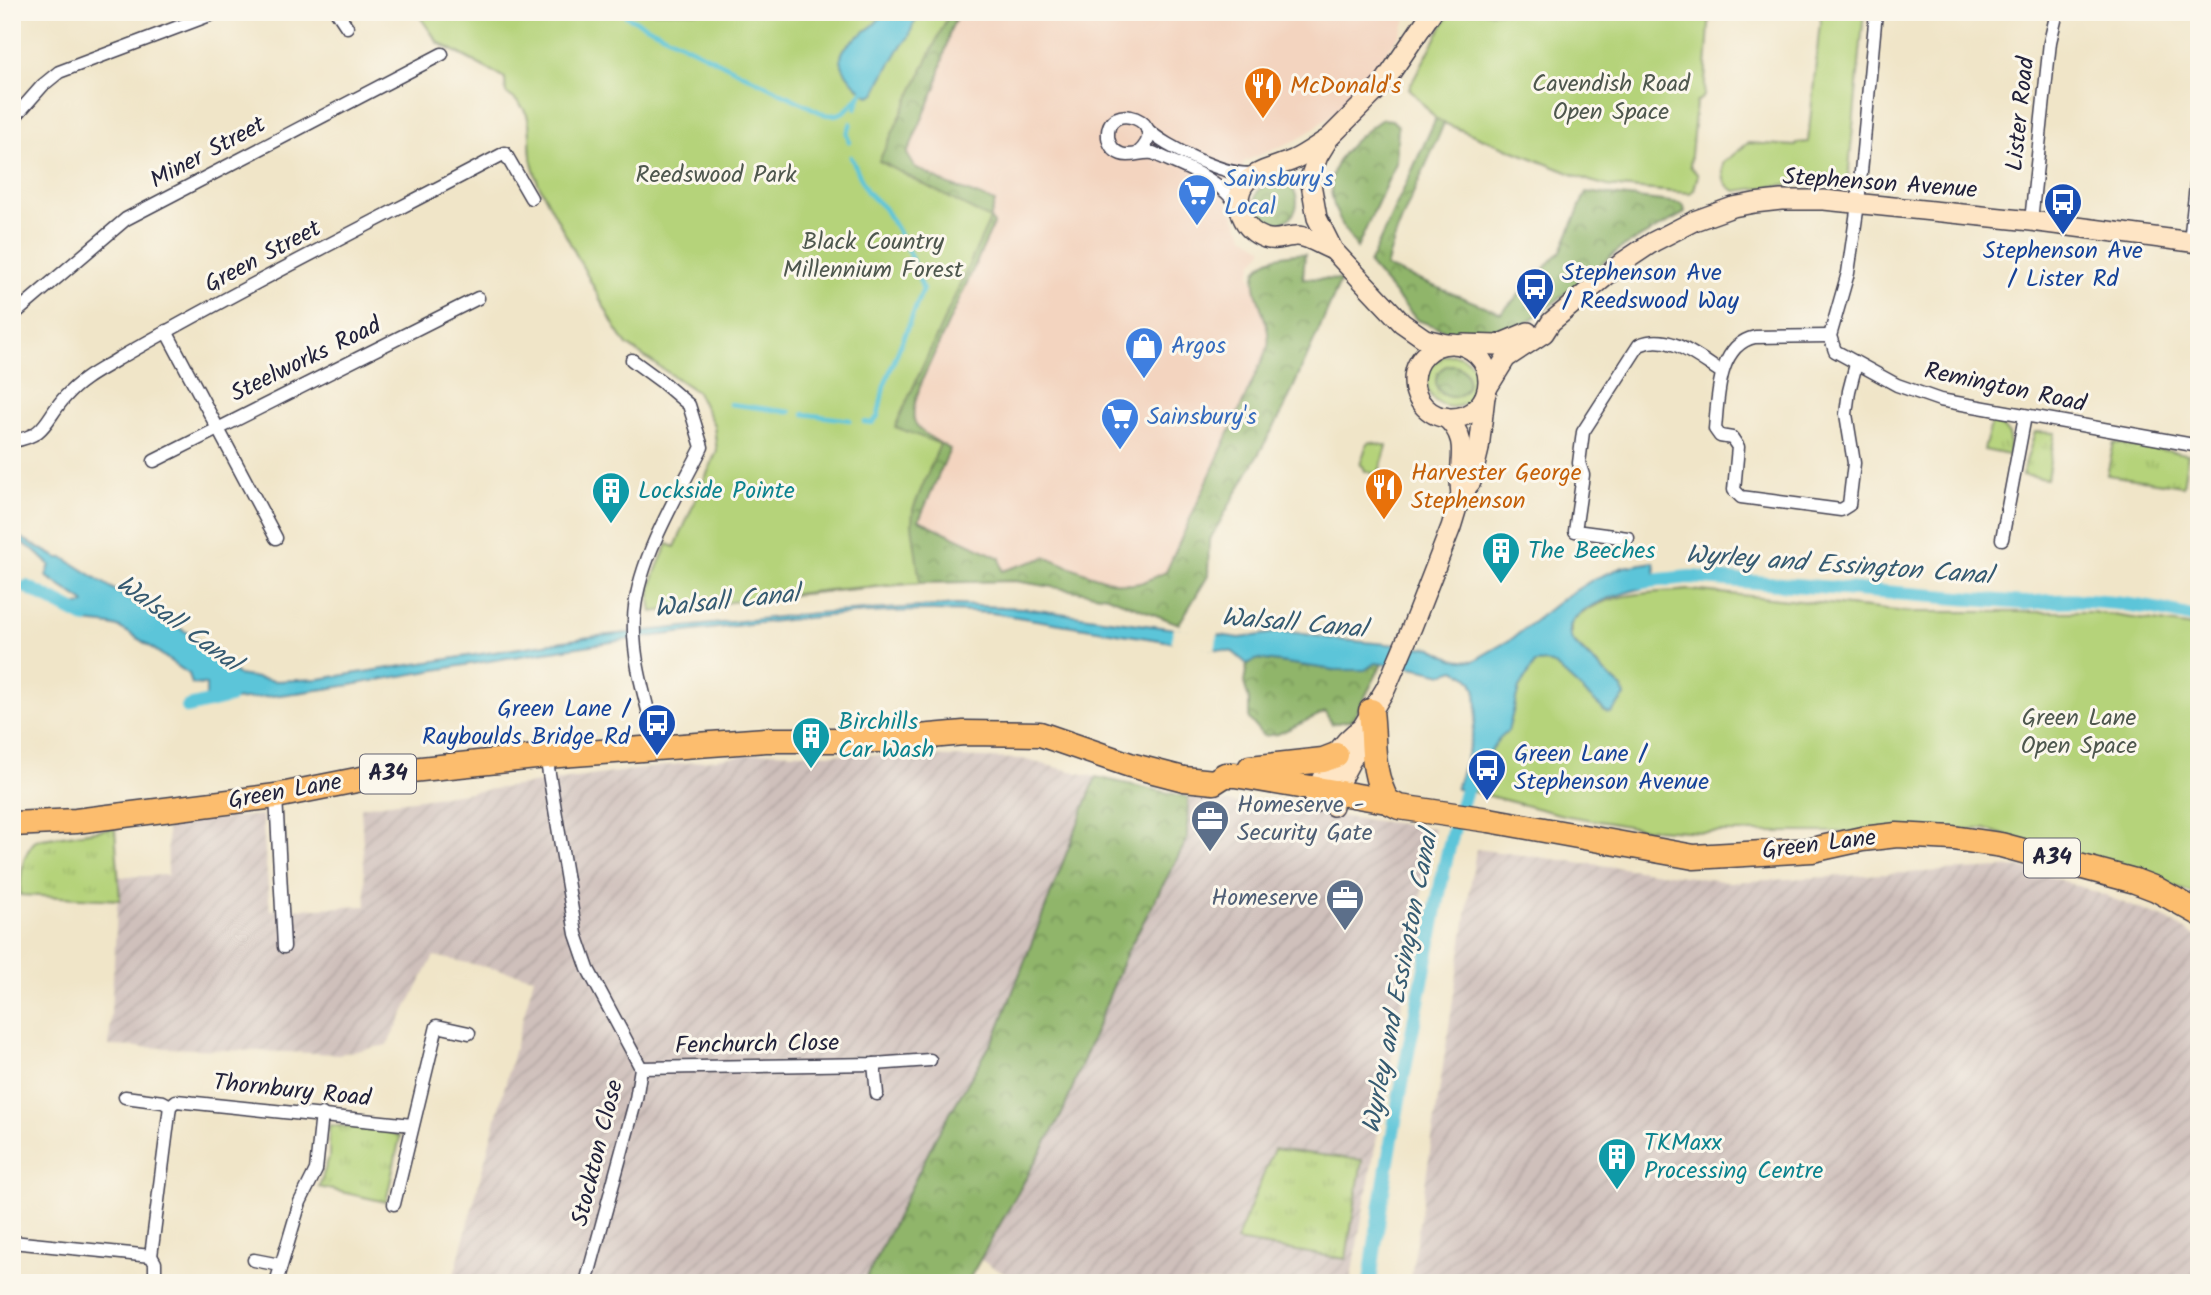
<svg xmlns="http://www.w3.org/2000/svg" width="2211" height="1295" font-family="Kalam,sans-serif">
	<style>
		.built { fill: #f3d4bf }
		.industrial { fill: url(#industrial-furrows) }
		.grass { fill: url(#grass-tufts); stroke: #6c7a5a; stroke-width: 2 }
		.forest { fill: url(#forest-crowns); stroke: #596c52; stroke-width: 2 }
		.park { fill: #b5d37a; stroke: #6c7a5a; stroke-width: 2 }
		.water { fill: #5cc5d9; stroke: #3f748a; stroke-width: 2 }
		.pier { fill: #f0e5c8 }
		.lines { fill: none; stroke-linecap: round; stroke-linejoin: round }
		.stream { stroke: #5cc5d9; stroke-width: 4.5 }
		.canal { stroke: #5cc5d9; stroke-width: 14 }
		.street-casing { stroke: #413f50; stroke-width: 15 }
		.secondary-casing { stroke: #413f50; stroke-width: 22 }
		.highway-casing { stroke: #413f50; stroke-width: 27 }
		.street { stroke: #fff; stroke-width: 12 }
		.secondary { stroke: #fee5c5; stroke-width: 19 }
		.highway { stroke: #fcbd6e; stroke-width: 24 }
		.labels { text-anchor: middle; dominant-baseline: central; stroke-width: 6; stroke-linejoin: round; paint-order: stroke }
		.shield { fill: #fbf7ec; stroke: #636270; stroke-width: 2 }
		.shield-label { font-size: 23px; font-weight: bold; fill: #22223b }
		.park-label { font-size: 24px; fill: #4e574e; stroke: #fbf7ec }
		.food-label { font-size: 24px; fill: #c56008; stroke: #fbf7ec; text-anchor: start }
		.street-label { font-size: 24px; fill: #22223b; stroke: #fbf7ec }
		.shop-label { font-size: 24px; fill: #366cbe; stroke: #fbf7ec; text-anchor: start }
		.transit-label { font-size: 24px; fill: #164399; stroke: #fbf7ec; text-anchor: start }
		.culture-label { font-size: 24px; fill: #0d838f; stroke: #fbf7ec; text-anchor: start }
		.service-label { font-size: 24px; fill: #4e5e75; stroke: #fbf7ec; text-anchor: start }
		.water-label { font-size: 26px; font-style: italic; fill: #365b72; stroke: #fbf7ec }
	</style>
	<defs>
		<pattern id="industrial-furrows" width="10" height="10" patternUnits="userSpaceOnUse" patternTransform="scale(1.75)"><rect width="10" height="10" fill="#cfc0bb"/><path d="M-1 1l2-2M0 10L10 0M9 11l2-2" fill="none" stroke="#b1a5a2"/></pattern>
		<pattern id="grass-tufts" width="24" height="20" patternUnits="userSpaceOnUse" patternTransform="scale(1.75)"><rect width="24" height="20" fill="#b5d37a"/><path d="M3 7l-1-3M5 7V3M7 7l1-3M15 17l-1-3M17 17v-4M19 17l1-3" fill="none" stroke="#9bb56a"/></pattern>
		<pattern id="forest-crowns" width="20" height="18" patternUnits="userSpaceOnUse" patternTransform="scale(1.75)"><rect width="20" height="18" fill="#90b56a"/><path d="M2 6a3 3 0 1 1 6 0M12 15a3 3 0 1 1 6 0" fill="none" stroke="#759358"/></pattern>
	</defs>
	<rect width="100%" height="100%" fill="#fbf7ec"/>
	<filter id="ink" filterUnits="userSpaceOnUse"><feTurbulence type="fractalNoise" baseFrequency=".0143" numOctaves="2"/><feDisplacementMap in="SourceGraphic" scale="14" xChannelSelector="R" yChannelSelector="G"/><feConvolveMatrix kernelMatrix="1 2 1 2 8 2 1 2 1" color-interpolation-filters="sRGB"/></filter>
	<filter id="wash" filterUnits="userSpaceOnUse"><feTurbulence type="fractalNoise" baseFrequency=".00686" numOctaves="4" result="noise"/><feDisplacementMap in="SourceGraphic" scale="28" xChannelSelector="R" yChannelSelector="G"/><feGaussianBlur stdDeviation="1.57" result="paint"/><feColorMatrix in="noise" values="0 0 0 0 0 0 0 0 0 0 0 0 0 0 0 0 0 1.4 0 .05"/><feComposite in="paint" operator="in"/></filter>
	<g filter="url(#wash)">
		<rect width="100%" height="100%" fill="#f0e5c8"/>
		<path class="built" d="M950,12H1409L1400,35L1356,90L1328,118L1297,140L1245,161L1225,197L1244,236L1264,248L1253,263L1250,274L1271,334L1268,347L1166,572L1137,584L1127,585L1082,573L1047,557L1002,571L930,566L895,427L879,162Z"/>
		<g class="industrial">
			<path d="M767,752L1022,759L1096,777L996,1035L936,1137L864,1283H452L534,977L434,956L387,1045L340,1054L109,1046L119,877L168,875L167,823L262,815L270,910L366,906L361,807Z"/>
			<path d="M1188,797L1434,828L1350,1283H1020L981,1260L1062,1114L1126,954L1187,840Z"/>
			<path d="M1476,849L1730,882L2020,867L2082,887L2166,919L2199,938V1283H1410Z"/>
		</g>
		<g class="grass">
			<circle cx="1452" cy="381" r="26"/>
			<path d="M1992,418L2009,434V455L1984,450Z"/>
			<path d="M2035,432L2055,433L2047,479L2022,475Z"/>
			<path d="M2114,443L2188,454L2183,486L2107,475Z"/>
			<path d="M115,828L120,900L20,895C21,873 21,856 36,840Z"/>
			<path d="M329,1125L386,1130L400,1137L386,1202L319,1187L329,1157Z"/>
			<path d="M1274,1149L1362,1160L1346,1259L1236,1241Z"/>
		</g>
		<g class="forest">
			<path d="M417,12H959L950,31L936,87L907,154L915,167L947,184L995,202L990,219L994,224L923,378C907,424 908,425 950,449L919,520L1000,558L1002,571L1047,557C1066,565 1115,587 1134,584C1145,583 1156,576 1166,572L1268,347C1274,313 1229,270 1277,257C1287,255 1295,253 1305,254L1303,278L1341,280L1283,411L1209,541L1208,576L1179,624L1107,596L1015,581L920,583L760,598L709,468L717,451L714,425L697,392L627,345L615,327L538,183C536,174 532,165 531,156C528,126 536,112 506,93L505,78L438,43Z"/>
			<path d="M1442,105L1464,112L1532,121L1580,114L1590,109L1629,114L1676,192L1608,186L1621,137L1591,128L1577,176L1444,123C1425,171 1399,217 1386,267L1501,313L1561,251L1586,192L1679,203L1684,206L1685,213L1621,248L1551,305L1512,333L1456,334L1417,320L1369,264Z"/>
			<path d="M1382,119L1392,120L1398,126L1396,163L1357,248C1315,189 1324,160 1382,119Z"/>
			<circle cx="1276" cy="202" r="21"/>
			<circle cx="1452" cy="381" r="16"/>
			<path d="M1258,659L1335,670L1375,663L1382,664L1353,720L1332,724L1325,712L1278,734L1263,736L1249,719V700L1244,683L1247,664Z"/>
			<path d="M1096,777L1188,797L1187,840L1126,954L1062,1114L967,1283H864L936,1137L996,1035Z"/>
		</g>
		<g class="park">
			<path d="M417,12H950L879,161L990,219L895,427L940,444L913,509L912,525L920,583L827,590L652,612C646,588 657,566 668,544L675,547L717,451L714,425L697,392L627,345L615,327L538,183C536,174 532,165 531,156C528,126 536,112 506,93L505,78L438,42Z"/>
			<path d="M1450,12H1710L1704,96L1696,103L1690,166L1698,175L1694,190L1690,193L1676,192L1608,186L1590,181L1444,123L1435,118L1409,88Z"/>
			<path d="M1821,12H1864L1848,179L1839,187L1797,183L1736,191C1723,186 1722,176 1723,163L1748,143L1796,146L1797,143L1808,142Z"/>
			<path d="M1371,442L1387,446L1378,475L1365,471L1363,466L1360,465L1367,444Z"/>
			<path d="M1690,590L1908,612H2092L2187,626L2199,630V895L1985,829L1862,832H1703L1639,828L1563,815L1466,790C1472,778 1482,768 1488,757C1496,744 1494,741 1508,731L1519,688L1535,663L1547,662L1556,666L1606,712L1625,696L1622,689L1571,639V623C1602,591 1648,594 1690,590Z"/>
		</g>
		<g class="water">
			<path d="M883,12H922L913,25L909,37L899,49L881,80L876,93L870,96C862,92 855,85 849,77C821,42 875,36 883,12Z"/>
			<path d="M12,533L58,558H64L140,606L192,635L238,675L276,681L319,679L590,637L816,613L956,605L1023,608L1240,638L1281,632L1298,633L1341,640L1432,648L1453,659L1473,661L1513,638L1565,597L1594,579L1623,567L1654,562L1657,585C1637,589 1557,607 1571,638C1575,647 1613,679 1622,689L1625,696L1611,713L1606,712L1556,666L1547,662L1535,663L1519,688L1508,731C1494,741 1496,744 1488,757C1482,768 1472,778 1465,790L1456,789C1463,765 1490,699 1469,678C1466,675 1459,673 1455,670L1443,674L1417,668L1375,663L1365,670H1335L1258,659L1247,664L1233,652L992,613C889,606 787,619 686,632C573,646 462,665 351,685C320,690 288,694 256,698C233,700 211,701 188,707L206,701V685L192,684L189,674C166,659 144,640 120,628C103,620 82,628 69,612L71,606L85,604L84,602L46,576L50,565L34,550L12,537Z"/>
		</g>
		<path class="pier" d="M1174,628L1218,632L1215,650L1171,645Z"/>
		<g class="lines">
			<g class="stream">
				<path d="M626,16L824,114C844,119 851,105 863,91"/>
				<path d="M856,108L861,95"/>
				<path d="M849,142L847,134L851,123"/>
				<path d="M851,157L867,192L884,208L898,231L910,255L923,289L884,386L878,416L872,423L864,422"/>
				<path d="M730,404L790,412"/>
				<path d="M804,414L850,420"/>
			</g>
			<g class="canal">
				<path d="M1640,582L1690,577L2025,603C2083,596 2143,604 2199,619"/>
				<path d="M27,587L85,617"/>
				<path d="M188,707L229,697"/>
				<path d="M1370,1283C1383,1177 1404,1071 1425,967C1438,902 1447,835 1472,775"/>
			</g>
		</g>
	</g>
	<g filter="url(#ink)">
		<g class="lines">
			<defs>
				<g id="street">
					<path d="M337,12L347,27"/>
					<path d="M1876,12L1858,204L1848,273L1830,336L1835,351L1897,385L1940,400L2199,446"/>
					<path d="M12,120L43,85L59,72L218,12"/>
					<path d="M1147,129C1164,147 1229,178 1254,173"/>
					<path d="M1138,153C1174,122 1105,97 1108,137C1109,144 1113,151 1121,154C1131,158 1142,151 1153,153C1185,168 1219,178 1240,208"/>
					<path d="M2031,221L2050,42L2057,12"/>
					<path d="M2190,242L2199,157"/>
					<path d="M12,316L126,219L442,54"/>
					<path d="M166,331L276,538"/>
					<path d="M1830,336L1755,337C1717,345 1718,399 1715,429L1720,436L1732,438L1738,447L1734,490L1741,497L1841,510L1849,505L1854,463L1846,414L1849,391L1856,364"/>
					<path d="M632,360L662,382L689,405L702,447C677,497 635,564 634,620C632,662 648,706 657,746"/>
					<path d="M12,441C48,436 45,418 66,396C81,379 100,370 118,359C245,286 376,221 505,153L531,198"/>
					<path d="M154,461L478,298"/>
					<path d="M1628,538L1575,531L1583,475L1579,463L1583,432L1639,345C1669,332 1696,356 1721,372"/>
					<path d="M2002,539L2025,416"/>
					<path d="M546,756L576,934L588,969L641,1068L636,1099L586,1283"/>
					<path d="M276,796L284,947"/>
					<path d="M874,1064L877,1094"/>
					<path d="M641,1068L874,1064L930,1060"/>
					<path d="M125,1097L163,1102L170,1106L176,1101L412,1125"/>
					<path d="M394,1204L437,1026L469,1033"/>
					<path d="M12,1242L151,1256L155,1263V1283"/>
					<path d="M151,1256L170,1106"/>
					<path d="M254,1260L280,1265"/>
					<path d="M276,1283L300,1202L316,1170L322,1114"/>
				</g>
				<g id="secondary">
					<path d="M1432,12L1383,84L1329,138L1318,156L1310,178L1317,218L1333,250L1402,323L1425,339L1446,344"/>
					<path d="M1326,140C1315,147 1304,155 1293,160C1267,171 1228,174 1242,216C1246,226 1254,234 1265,238C1277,242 1285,236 1297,236C1308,236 1322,246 1333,250"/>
					<path d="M1463,344L1497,345L1528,332"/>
					<circle cx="1451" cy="381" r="37"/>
					<path d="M1488,387L1506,358L1544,333L1551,322L1623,262L1653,242L1694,221L1733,207L1754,203L1781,200H1824L2031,221L2199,243"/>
					<path d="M1445,417C1473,441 1456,463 1461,494"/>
					<path d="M1314,803C1319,776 1339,742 1363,727"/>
					<path d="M1333,806L1335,790L1362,740L1363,726L1386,688L1412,627L1451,527L1461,494L1471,482L1479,449L1485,396"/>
				</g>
				<g id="highway">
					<path d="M1371,711C1375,744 1370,770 1387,801"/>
					<path d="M1250,768L1323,760L1336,755"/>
					<path d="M12,824L76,821L276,796L402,771L546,756L766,740H886L964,733L1040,734L1130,765L1184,779L1214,782L1225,775H1235L1387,801L1399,807L1489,820L1694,857L1812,850L1862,839L1897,835L1953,838L2001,845L2135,881L2156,889L2199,913"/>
				</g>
			</defs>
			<use href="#street" class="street-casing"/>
			<use href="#secondary" class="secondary-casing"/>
			<use href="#highway" class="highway-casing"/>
			<use href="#street" class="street"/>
			<use href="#secondary" class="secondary"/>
			<use href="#highway" class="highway"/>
		</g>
	</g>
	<defs>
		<symbol id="restaurant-pin" viewBox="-11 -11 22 30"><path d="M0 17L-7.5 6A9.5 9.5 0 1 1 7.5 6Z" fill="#e8710a" stroke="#fbf7ec"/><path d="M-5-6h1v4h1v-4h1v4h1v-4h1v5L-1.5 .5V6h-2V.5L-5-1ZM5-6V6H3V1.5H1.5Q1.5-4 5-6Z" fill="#fff"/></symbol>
		<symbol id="supermarket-pin" viewBox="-11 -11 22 30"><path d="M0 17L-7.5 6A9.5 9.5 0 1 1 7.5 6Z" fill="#3f7fe0" stroke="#fbf7ec"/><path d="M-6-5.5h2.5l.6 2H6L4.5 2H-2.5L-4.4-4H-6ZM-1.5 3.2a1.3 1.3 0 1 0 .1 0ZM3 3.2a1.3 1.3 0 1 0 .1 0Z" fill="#fff"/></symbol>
		<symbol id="bus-pin" viewBox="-11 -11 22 30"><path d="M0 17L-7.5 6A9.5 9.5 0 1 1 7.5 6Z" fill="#1a4fb4" stroke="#fbf7ec"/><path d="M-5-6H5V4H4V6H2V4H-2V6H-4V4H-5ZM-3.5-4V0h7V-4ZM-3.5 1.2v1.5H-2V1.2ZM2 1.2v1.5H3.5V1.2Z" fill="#fff"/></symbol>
		<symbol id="shop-pin" viewBox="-11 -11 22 30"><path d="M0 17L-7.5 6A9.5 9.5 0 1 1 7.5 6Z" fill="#3f7fe0" stroke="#fbf7ec"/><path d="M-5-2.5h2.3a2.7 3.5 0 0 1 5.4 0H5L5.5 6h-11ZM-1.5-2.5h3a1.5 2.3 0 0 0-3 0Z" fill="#fff"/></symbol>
		<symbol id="building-pin" viewBox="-11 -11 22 30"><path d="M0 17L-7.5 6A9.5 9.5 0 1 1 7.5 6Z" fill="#0f9aa8" stroke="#fbf7ec"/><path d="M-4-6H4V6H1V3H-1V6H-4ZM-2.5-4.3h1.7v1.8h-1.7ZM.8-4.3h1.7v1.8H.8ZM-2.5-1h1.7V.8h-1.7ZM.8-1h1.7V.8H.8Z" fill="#fff"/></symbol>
		<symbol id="office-pin" viewBox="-11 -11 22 30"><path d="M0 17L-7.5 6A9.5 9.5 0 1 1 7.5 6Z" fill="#5c6f8a" stroke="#fbf7ec"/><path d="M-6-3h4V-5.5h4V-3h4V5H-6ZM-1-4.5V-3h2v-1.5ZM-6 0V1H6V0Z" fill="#fff"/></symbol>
	</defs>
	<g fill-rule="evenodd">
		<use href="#restaurant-pin" x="1241" y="64" width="44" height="60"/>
		<use href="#supermarket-pin" x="1175" y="171" width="44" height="60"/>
		<use href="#bus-pin" x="2041" y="180" width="44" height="60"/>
		<use href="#bus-pin" x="1513" y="265" width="44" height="60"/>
		<use href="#shop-pin" x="1122" y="324" width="44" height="60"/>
		<use href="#supermarket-pin" x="1098" y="395" width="44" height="60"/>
		<use href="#restaurant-pin" x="1362" y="465" width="44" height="60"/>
		<use href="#building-pin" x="589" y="469" width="44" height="60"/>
		<use href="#building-pin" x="1479" y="529" width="44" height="60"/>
		<use href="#bus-pin" x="635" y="701" width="44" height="60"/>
		<use href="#building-pin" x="789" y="714" width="44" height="60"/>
		<use href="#bus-pin" x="1465" y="746" width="44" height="60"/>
		<use href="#office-pin" x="1188" y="797" width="44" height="60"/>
		<use href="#office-pin" x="1323" y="876" width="44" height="60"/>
		<use href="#building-pin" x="1595" y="1135" width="44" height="60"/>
	</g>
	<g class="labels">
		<g class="shield">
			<rect x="360" y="754.5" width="56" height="39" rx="5"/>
			<rect x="2024" y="838.5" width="56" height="39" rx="5"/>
		</g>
		<g class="shield-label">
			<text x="388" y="774">A34</text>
			<text x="2052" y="858">A34</text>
		</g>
		<g class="park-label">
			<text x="1611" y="84">Cavendish Road<tspan x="1611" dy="28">Open Space</tspan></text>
			<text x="716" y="175">Reedswood Park</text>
			<text x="873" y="242">Black Country<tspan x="873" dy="28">Millennium Forest</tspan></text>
			<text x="2079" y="718">Green Lane<tspan x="2079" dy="28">Open Space</tspan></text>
		</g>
		<g class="food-label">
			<text x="1290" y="86">McDonald's</text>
			<text x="1411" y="473">Harvester George<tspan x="1411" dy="28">Stephenson</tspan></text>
		</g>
		<g class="street-label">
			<text transform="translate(2021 114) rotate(-84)">Lister Road</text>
			<text transform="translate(208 153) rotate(-28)">Miner Street</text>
			<text transform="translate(1880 184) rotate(4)">Stephenson Avenue</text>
			<text transform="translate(263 257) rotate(-28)">Green Street</text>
			<text transform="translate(306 360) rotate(-26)">Steelworks Road</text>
			<text transform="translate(2005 388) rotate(12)">Remington Road</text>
			<text transform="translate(285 792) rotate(-10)">Green Lane</text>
			<text transform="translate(1819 845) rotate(-7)">Green Lane</text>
			<text transform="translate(757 1045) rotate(-1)">Fenchurch Close</text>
			<text transform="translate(292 1091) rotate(6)">Thornbury Road</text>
			<text transform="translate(598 1153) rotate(-76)">Stockton Close</text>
		</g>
		<g class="shop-label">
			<text x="1224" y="179">Sainsbury's<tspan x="1224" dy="28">Local</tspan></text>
			<text x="1171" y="346">Argos</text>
			<text x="1147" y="417">Sainsbury's</text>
		</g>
		<g class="transit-label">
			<text x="2063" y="251" text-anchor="middle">Stephenson Ave<tspan x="2063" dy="28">/ Lister Rd</tspan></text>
			<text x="1562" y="273">Stephenson Ave<tspan x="1562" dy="28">/ Reedswood Way</tspan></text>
			<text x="630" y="709" text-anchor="end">Green Lane /<tspan x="630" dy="28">Rayboulds Bridge Rd</tspan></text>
			<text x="1514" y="754">Green Lane /<tspan x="1514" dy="28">Stephenson Avenue</tspan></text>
		</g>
		<g class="culture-label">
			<text x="638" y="491">Lockside Pointe</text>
			<text x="1528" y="551">The Beeches</text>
			<text x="838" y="722">Birchills<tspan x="838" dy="28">Car Wash</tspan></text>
			<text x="1644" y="1143">TKMaxx<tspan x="1644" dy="28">Processing Centre</tspan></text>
		</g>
		<g class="service-label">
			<text x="1237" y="805">Homeserve -<tspan x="1237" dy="28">Security Gate</tspan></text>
			<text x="1318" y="898" text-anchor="end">Homeserve</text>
		</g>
		<g class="water-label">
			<text transform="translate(1839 566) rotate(4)">Wyrley and Essington Canal</text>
			<text transform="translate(727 602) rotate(-6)">Walsall Canal</text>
			<text transform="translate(178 624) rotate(36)">Walsall Canal</text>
			<text transform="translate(1294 624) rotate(5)">Walsall Canal</text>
			<text transform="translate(1401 982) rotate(-79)">Wyrley and Essington Canal</text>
		</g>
	</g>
	<rect width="2211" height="1295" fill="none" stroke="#fbf7ec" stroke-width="42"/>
</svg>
